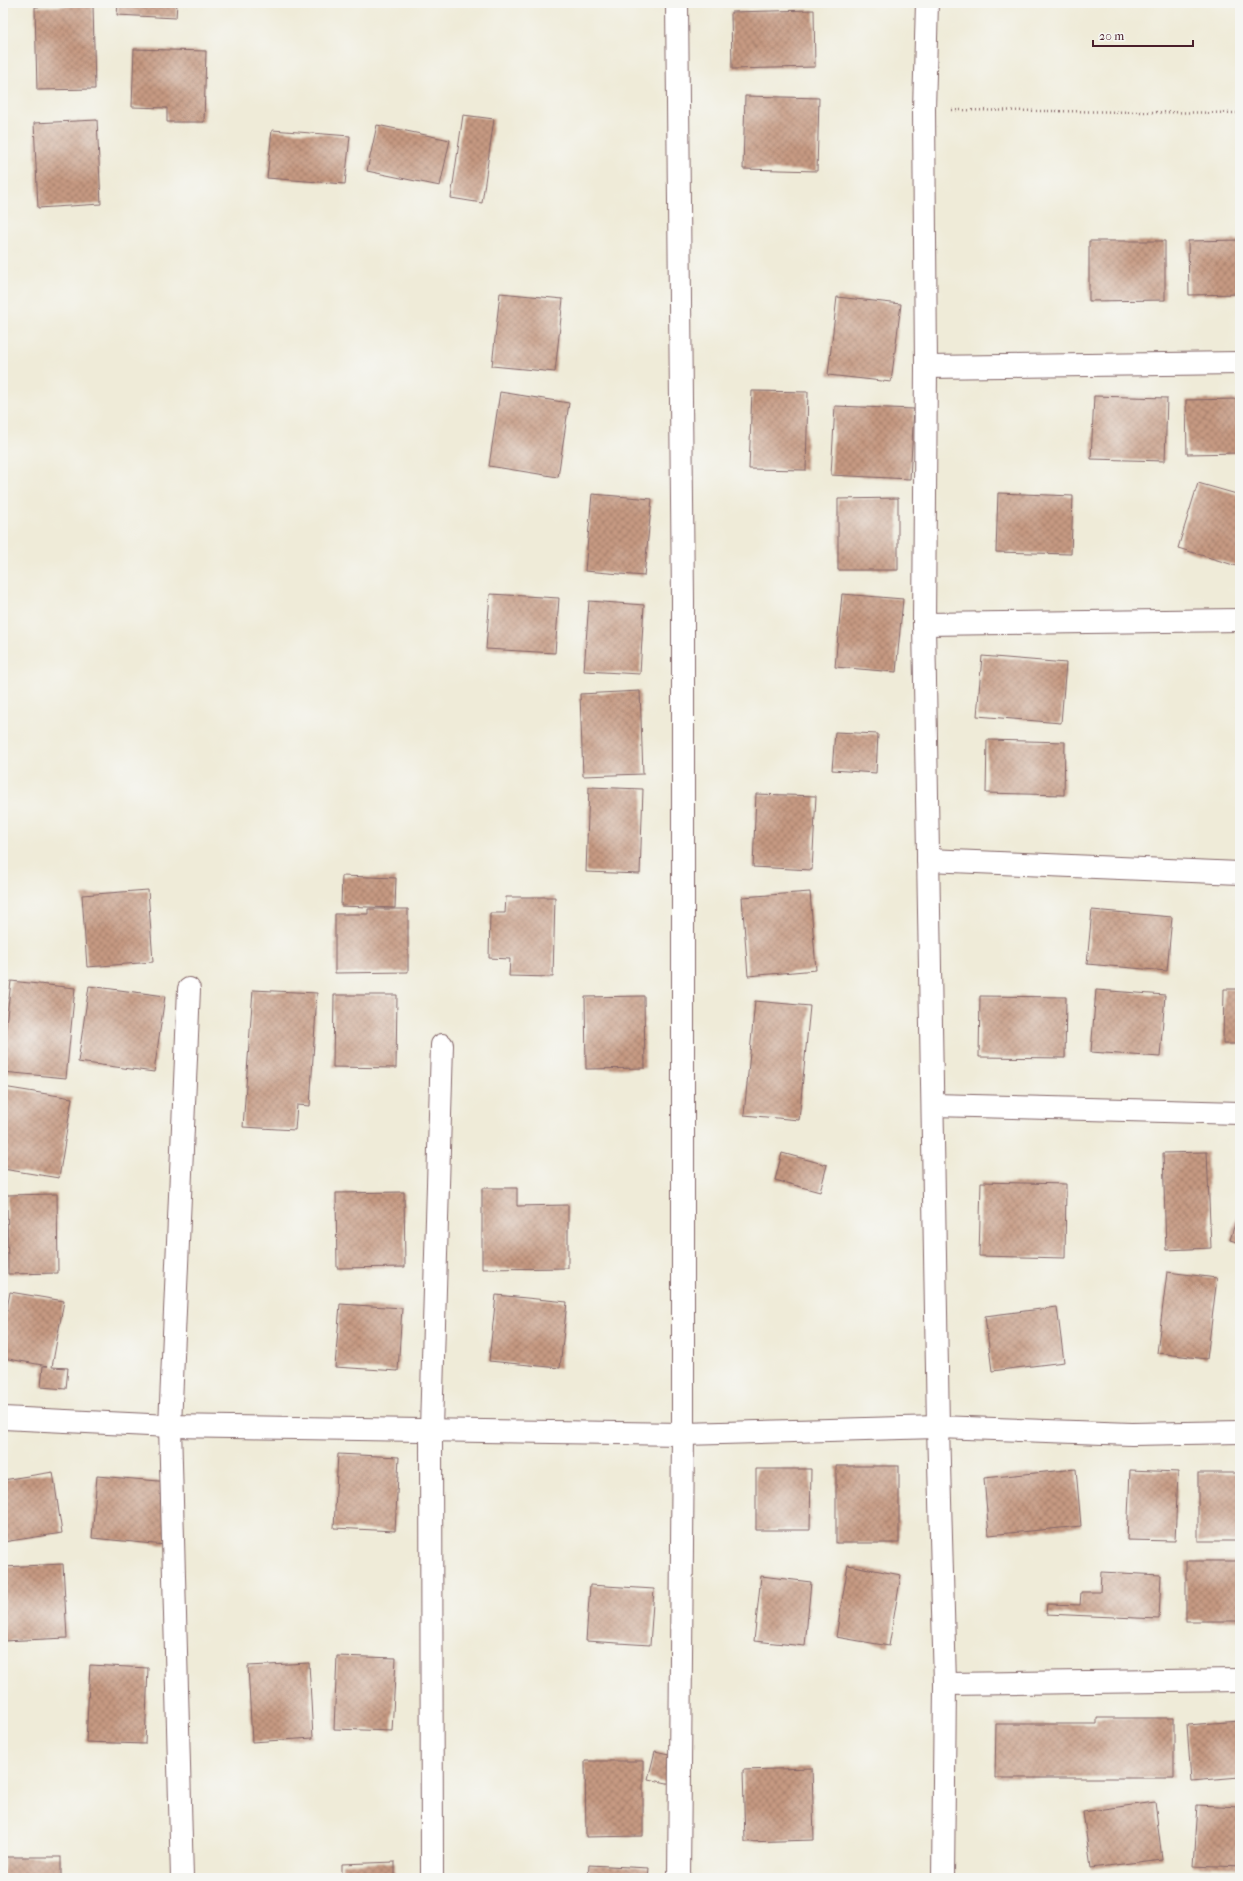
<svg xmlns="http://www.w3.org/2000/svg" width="1243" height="1881" font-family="'IM FELL French Canon',serif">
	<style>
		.building { fill: url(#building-cross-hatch) }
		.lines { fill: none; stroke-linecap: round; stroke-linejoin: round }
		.street-casing { stroke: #846668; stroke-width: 24 }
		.path { stroke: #846668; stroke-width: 2.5; stroke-dasharray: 1 3; stroke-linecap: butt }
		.street { stroke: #fff; stroke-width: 22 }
	</style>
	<defs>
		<pattern id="building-cross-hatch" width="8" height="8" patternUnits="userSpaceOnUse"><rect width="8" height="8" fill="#c69a82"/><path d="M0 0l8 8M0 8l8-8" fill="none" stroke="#a37d6b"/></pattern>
	</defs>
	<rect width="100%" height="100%" fill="#f6f6f2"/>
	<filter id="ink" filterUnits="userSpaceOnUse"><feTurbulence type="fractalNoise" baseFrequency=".025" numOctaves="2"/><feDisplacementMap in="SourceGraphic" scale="8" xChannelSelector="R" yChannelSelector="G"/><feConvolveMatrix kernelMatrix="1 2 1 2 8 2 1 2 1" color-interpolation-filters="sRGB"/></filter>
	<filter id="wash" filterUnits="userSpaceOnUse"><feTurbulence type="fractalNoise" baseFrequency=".012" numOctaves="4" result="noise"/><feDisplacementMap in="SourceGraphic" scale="16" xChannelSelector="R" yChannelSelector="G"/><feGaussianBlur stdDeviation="0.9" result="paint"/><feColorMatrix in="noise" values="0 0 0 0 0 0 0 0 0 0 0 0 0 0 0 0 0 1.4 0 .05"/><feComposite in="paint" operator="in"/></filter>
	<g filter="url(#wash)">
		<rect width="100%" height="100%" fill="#efebd8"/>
		<g id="blocks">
			<g class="building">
				<path d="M118,3H177L176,18L117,15Z"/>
				<path d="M93,5L95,89L37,90L35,7Z"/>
				<path d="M814,10L815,67L732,69L731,12Z"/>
				<path d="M134,49L206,51L204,122H167V108L132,107Z"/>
				<path d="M745,96L819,98L817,171L743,169Z"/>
				<path d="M463,115L494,119L482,203L451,198Z"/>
				<path d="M97,120L101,204L38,208L34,123Z"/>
				<path d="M377,125L450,140L440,186L367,171Z"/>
				<path d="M272,130L350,136L345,184L267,178Z"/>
				<path d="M1240,240V294L1189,295L1188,241Z"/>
				<path d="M1089,241H1165V300L1089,301Z"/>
				<path d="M500,293L563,299L555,372L492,366Z"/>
				<path d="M837,297L901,304L891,382L828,375Z"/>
				<path d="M752,391L808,392L806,470L749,469Z"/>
				<path d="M500,392L569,403L558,477L489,466Z"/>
				<path d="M1094,396L1167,398L1165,461L1091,459Z"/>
				<path d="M1240,399V453L1187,454L1186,400Z"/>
				<path d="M835,406L914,409L910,479L831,475Z"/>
				<path d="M1198,483L1240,495V567L1178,548Z"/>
				<path d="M998,493L1073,496L1071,554L996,552Z"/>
				<path d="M592,494L652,499L644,576L585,571Z"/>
				<path d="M898,498V570H838V499Z"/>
				<path d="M490,594L559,598L555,653L486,649Z"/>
				<path d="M842,594L903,599L896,672L835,667Z"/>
				<path d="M589,601L644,605L640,674L584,671Z"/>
				<path d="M982,656L1066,663L1061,723L977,716Z"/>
				<path d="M640,691L643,774L583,776L580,694Z"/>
				<path d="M835,732L878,734L876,773L832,770Z"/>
				<path d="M987,740L1065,742L1064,795L986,793Z"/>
				<path d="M589,787L643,789L640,874L586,872Z"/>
				<path d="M756,794L816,796L812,870L753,867Z"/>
				<path d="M342,876L396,878L395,908L341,906Z"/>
				<path d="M148,890L153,962L87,967L82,895Z"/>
				<path d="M810,892L816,970L748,976L742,897Z"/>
				<path d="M506,897H555L553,977L509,976L510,959L489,958L490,913H505Z"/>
				<path d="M368,909H408V972L335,973V914H368Z"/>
				<path d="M1092,910L1172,917L1167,971L1087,964Z"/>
				<path d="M11,981L75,988L66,1078L3,1072V1051Z"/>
				<path d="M89,986L165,996L154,1072L78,1062Z"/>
				<path d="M1224,989H1240V1044H1223Z"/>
				<path d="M253,990L317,993L310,1106L297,1105L295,1130L243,1127Z"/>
				<path d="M1096,990L1165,995L1160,1057L1091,1052Z"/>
				<path d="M334,995H397L396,1068L333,1067Z"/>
				<path d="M644,996L645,1068L586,1069L585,997Z"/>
				<path d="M980,996L1066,997L1065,1058L979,1057Z"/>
				<path d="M755,1001L810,1006L799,1120L744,1115Z"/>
				<path d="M3,1087L72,1098L59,1178L3,1169Z"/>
				<path d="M1207,1152L1211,1248L1166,1250L1163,1153Z"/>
				<path d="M782,1153L827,1165L820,1192L775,1180Z"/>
				<path d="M981,1182L1066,1184L1065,1258L979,1256Z"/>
				<path d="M482,1188H517V1206L568,1205V1268L482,1269Z"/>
				<path d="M404,1192L405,1267L337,1268L336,1193Z"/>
				<path d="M57,1194L58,1273L8,1274L7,1195Z"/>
				<path d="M1240,1207V1243L1230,1240Z"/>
				<path d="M1167,1272L1217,1278L1207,1359L1157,1353Z"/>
				<path d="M10,1292L64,1301L52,1367L68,1368L66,1389L41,1387L43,1366H48L3,1358V1332Z"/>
				<path d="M496,1295L567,1302L560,1368L489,1361Z"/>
				<path d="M340,1304L402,1308L398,1371L335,1367Z"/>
				<path d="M1057,1307L1064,1362L992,1371L985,1316Z"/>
				<path d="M338,1454L399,1457L395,1531L334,1528Z"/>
				<rect x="836" y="1466" width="63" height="77"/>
				<path d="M756,1469H811L810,1530H756Z"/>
				<path d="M1076,1469L1081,1526L989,1535L984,1478Z"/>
				<path d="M1130,1470L1178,1472L1175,1541L1127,1540Z"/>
				<path d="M53,1472L62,1533L3,1542V1480Z"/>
				<rect x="1198" y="1473" width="42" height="68"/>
				<path d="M97,1476L171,1482L165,1545L92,1538Z"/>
				<rect x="1186" y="1561" width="54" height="60"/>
				<path d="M63,1564L67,1638L3,1641V1567Z"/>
				<path d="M848,1565L901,1575L889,1646L836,1637Z"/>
				<path d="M1101,1572L1161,1575L1159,1619L1046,1614L1047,1604L1080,1605L1081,1592H1100Z"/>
				<path d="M761,1576L811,1582L805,1646L754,1641Z"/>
				<path d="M590,1585L654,1589L650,1645L586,1641Z"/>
				<path d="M337,1656L396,1658L392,1731L334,1729Z"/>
				<path d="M309,1663L313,1738L252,1742L248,1666Z"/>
				<path d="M90,1665L148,1668L145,1744L86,1742Z"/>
				<path d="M1097,1718H1174V1778H995L996,1724H1097Z"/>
				<path d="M1240,1721V1777L1191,1781L1187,1725Z"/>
				<path d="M655,1751L678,1756L672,1784L648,1779Z"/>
				<path d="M585,1761H643V1836L586,1837Z"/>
				<path d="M812,1768L814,1840L745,1842L743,1770Z"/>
				<path d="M1155,1802L1162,1859L1091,1868L1083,1812Z"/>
				<path d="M1197,1805L1240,1807V1868L1193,1866Z"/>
				<rect x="4" y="1857" width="57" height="21"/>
				<path d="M395,1862V1878H342V1864Z"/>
				<path d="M589,1865L649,1868L648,1878H588Z"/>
			</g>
		</g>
	</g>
	<g filter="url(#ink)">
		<use href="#blocks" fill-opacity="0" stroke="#846668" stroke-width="1"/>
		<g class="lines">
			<defs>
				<g id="street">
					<path d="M677,3L683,599V1434L679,1878"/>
					<path d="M927,3L924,109L926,367L924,624L938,1427L945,1684L943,1878"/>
					<path d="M926,367L1240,363"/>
					<path d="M924,624L1240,620"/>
					<path d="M928,860L1240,873"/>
					<path d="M933,1105L1240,1113"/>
					<path d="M3,1418L170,1426L683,1434L938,1427L1132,1434L1240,1432"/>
					<path d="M945,1684L1240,1680"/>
					<path d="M182,1878L170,1426L189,989"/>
					<path d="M432,1878L431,1429L442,1045"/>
				</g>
			</defs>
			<use href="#street" class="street-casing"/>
			<path class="path" d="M952,110L1240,113"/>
			<use href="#street" class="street"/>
		</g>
	</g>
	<rect width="1243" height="1881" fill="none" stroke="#f6f6f2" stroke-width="16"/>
	<path d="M1093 40v6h100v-6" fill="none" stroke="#4a1f2b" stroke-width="2"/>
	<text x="1099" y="40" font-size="12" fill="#4a1f2b" stroke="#f6f6f2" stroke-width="3" paint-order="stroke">20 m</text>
</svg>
